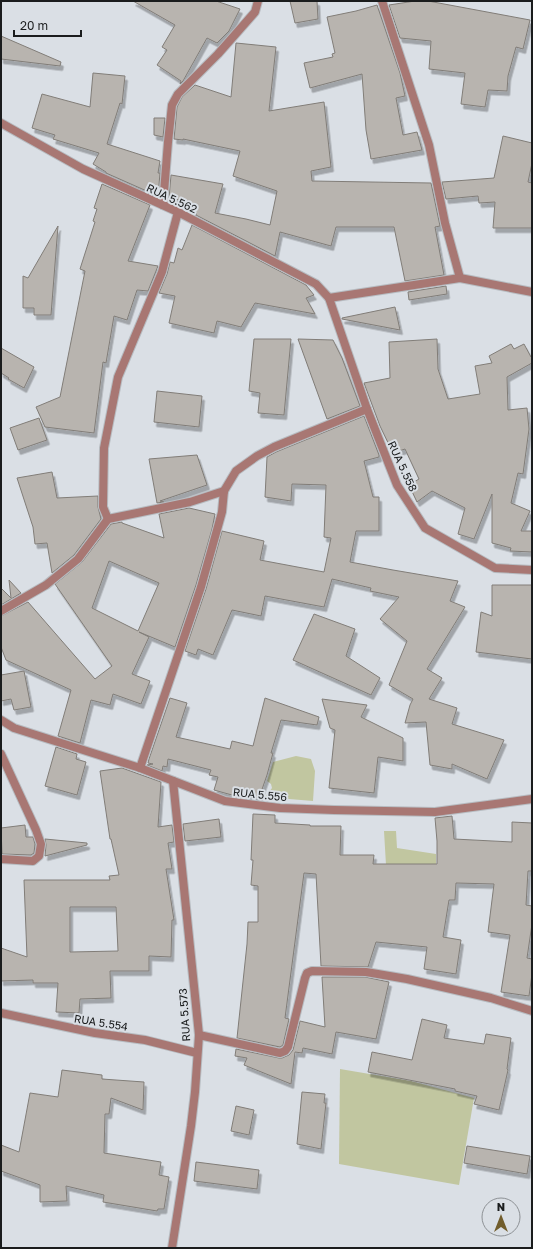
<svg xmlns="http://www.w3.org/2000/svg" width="533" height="1249" font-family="'Golos Text',sans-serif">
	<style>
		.green { fill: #c1c6a0 }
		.building { fill: #b8b4af; stroke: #817d78; fill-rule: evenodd; filter: url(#shadow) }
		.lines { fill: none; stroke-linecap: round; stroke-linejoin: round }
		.street-casing { stroke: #b7bcc1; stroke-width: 10 }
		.street { stroke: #a87773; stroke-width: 8 }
		.labels { text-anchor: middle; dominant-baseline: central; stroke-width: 4; stroke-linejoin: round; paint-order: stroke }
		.street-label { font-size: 11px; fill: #1a1c1d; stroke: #dadfe5 }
	</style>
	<defs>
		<filter id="shadow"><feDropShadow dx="2.5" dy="4.5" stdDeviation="0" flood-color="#0004"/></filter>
	</defs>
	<rect width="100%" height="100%" fill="#dadfe5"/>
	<g class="green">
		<path d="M296,756L311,759L315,771L313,801L265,797L272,788L271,784L267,781L273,762Z"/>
		<path d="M384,831H396L397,848L436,854V899L421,902V864H396V879L386,865Z"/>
		<path d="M340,1069L411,1081L474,1098L459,1185L339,1164Z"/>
	</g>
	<g class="building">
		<path d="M133,1H216L240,9L229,31L217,43L207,38L183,81L180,84L181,81L157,65L167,50L162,47L175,25Z"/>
		<path d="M290,1H317L318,19L295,23Z"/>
		<path d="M415,1H428L530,20L523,49L516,47L508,76L507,91L488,90L485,107L461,104L465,73L429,69L431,41L400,38L389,5Z"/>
		<path d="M377,5L400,73L405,96L396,98L403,135L417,132L422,150L371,159L366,130L362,74L310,88L304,63L333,57L332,54L335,53L327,17L356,11Z"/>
		<path d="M1,36L61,62L60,66L1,59Z"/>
		<path d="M236,43L276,47L269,111L324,102L331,167L311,171L312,181L431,183L440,226L435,227L444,275L405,281L394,227H336L331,246L280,232L275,256L196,215V213L188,209L191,202L169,198L171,175L223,184L215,213L246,219L270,225L277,191L233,176L240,151L183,139V140L174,139L177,107L182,97L195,85L231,97Z"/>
		<path d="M93,73L125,76L122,104L120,103L107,144L160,161L158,173H160L158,196L106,173V172L93,164L99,153L53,139L55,135L32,128L42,94L90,107Z"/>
		<path d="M154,118H165L163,137L154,135Z"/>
		<path d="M503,136L532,143V163L528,182L532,183V228H493L495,202L479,203L478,196L446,199L442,182L494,178Z"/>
		<path d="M102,184L150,205L128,261L158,266L148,291L137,290L127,320L114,316L106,363L103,362L94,433L45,427L36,407L60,397L85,271L80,269L95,222L93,221L97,209L94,208Z"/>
		<path d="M192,225L306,285L314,295L306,298L315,314L255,303L241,327L217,321L214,333L169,323L175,296L159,293L167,274L170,262L174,263L178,248L182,250Z"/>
		<path d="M58,226L51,315H34V308H23V276L28,278Z"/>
		<path d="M446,286L447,294L409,300L408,292Z"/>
		<path d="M395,307L400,330L342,319V318Z"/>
		<path d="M254,339H291L284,415L258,413L260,393L249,391Z"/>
		<path d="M298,339L333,340L342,358L360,406L327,419Z"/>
		<path d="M437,339L438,369L448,399L480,394L475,366L492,363L489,356L511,344L514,349L524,344L531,357H532V363L507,377L508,410L527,408L529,429L523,474L518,473L511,503L530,511L521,531H532V552L510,551L511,548L492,543V494L474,539L458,534L465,508L432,491L417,502L409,485L419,479L405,449L393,453L380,426L364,383L390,378L389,342Z"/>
		<path d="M1,348L34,367L24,388L8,379L9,378L1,373Z"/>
		<path d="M157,391L202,396L199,427L154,422Z"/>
		<path d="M364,416L379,455V457L364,461L373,497H379V531H356L350,562L393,570L458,581L450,601L465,607L427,669L442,678L429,699L457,708L452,724L504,740L487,779L452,764V769L430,765L426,722L405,723L410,705L413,699L389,685L407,641L380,619L399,597L370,591L371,588L332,579L324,607L265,596L261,616L232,610L213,655L198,649L196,655L185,651L206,589L222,531L264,541L260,560L324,572L331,538L324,537L326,485L292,484L291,501L265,497L267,457L276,452Z"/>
		<path d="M39,418L47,440L18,450L10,428Z"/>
		<path d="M197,455L207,485L160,501L164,502L157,503L149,459Z"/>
		<path d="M52,472L57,498L98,496V507L101,519L74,555L52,573L47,543L35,544L33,527L17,478Z"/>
		<path d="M189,508L215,514L212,529L196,585L175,647L139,632L149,637L132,674L150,681L141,704L113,694L110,705L91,700L80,743L58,736L71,690L6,660L1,647V616L28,602L95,679L112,666L55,584L82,562L111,524L122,522V523L164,538L159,514ZM109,561L159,583L138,631L92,608Z"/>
		<path d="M9,580L21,593L1,605V588L11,598Z"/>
		<path d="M492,585H532V659L476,652L481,612L492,616Z"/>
		<path d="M314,614L355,629L346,656L380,678L371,695L293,660Z"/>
		<path d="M24,671L31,707L14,710L11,699L1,701V675Z"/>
		<path d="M170,698L187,703L176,737L230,749L232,741L253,746L265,698L319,717L317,725L281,720L271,753H273L267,775L259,798L239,797L214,790L218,777L209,775L211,770L168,759L167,767L163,766L162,771L147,765L153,764L148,763L149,759Z"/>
		<path d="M322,699L367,705L361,717L403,738V761L378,757L374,793L329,788L335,730L330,728Z"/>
		<path d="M56,747L77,754L76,759L86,762L77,795L45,786Z"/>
		<path d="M122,768L161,782L158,827L172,825L174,842L168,843L172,869H166L174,920H172L171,957L149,956V971H110L111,998L80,999L79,1013L56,1012L58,983H33V980L1,981V948L27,957L24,880H110L109,876L119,875L111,839H110L100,771ZM70,907H116L118,951L70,952Z"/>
		<path d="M253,814L275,815V823L310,825V826H341L340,855H374L373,864H437V841L435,818L452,816L454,839L512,842V822L532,823V871H528L526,905L532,906V924L527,958L532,959V974L529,996L501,992L510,935L488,932L494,884L456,883L455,900H449L443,937L461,940L456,974L424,969L427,947L376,942L368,967L321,966L316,874L304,873L285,1018L289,1019L283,1045L280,1047L237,1038L247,944L248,922H258V886L251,885L253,860H251Z"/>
		<path d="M219,819L221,837L185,841L183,824Z"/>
		<path d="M25,825L26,837H33L35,844L34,853L31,855L2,854L1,828Z"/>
		<path d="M45,839L87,843V845L45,856L46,845Z"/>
		<path d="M322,977H365L389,982L376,1039L336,1032L332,1054L303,1048L302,1053L295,1052L291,1084L244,1065L247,1058L235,1056L236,1049L279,1058H282L289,1055L293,1050L300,1021L325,1027Z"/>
		<path d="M422,1019L447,1025L444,1038L484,1044L486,1034L511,1038L507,1069L508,1070L499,1110L474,1104L477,1096L455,1091V1089L368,1072L372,1052L412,1060Z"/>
		<path d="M62,1070L102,1075V1079L144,1082L143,1110L111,1098L109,1114H105L104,1153L161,1162L159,1175L169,1177L164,1209H158L157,1211L103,1202L104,1195L66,1186L67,1201L40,1202V1185L1,1171V1145L19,1152L30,1093L58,1097Z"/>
		<path d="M302,1092L325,1094L324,1103H326L321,1149L297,1144Z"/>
		<path d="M236,1106L254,1110L249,1135L231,1131Z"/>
		<path d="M467,1146L530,1156L527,1174L464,1163Z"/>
		<path d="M196,1162L259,1170L257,1189L194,1181Z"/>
	</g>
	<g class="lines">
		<defs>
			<g id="street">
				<path d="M382,1L429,145L445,223L460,278"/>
				<path d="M1,123L83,169L178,212L316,284L329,298L367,409L397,485L425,528L495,568L532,570"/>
				<path d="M163,205L168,142L172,105L178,94L218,54L255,12L258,1"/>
				<path d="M329,298L460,278L532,292"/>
				<path d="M108,519L103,507L104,448L118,377L162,272L178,212"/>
				<path d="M1,611L46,585L78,559L108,519L190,502L224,491"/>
				<path d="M1,720L14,728L140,768L225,801L280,808L334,810L435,812L532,799"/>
				<path d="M1,754L36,830L41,844L39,856L33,861L1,859"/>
				<path d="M140,768L201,587L222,512L224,491L236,471L257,456L274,447L367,409"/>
				<path d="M1,1013L95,1033L145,1040L197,1053"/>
				<path d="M199,1035L280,1053L285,1051L288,1047L305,978L307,973L312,971L366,972L407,979L491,998L532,1011"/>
				<path d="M172,1248L191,1126L195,1092L199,1035L173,781"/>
			</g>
		</defs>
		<use href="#street" class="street-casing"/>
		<use href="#street" class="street"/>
	</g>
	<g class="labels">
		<g class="street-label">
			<text transform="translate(172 198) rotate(25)">RUA 5.562</text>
			<text transform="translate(403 466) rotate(65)">RUA 5.558</text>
			<text transform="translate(260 794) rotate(6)">RUA 5.556</text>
			<text transform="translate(184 1015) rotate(-94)">RUA 5.573</text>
			<text transform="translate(101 1022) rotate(9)">RUA 5.554</text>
		</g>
	</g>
	<rect width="533" height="1249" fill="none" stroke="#1a1c1d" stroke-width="4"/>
	<g transform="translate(501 1217)"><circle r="19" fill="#dadfe5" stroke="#8d9195"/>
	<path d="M0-3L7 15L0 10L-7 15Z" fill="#715d2c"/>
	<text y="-6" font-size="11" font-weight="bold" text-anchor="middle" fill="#1a1c1d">N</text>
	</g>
	<path d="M14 30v6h67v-6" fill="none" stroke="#1a1c1d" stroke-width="2"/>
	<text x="20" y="30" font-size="12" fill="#1a1c1d" stroke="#dadfe5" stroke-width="3" paint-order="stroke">20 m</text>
</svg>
